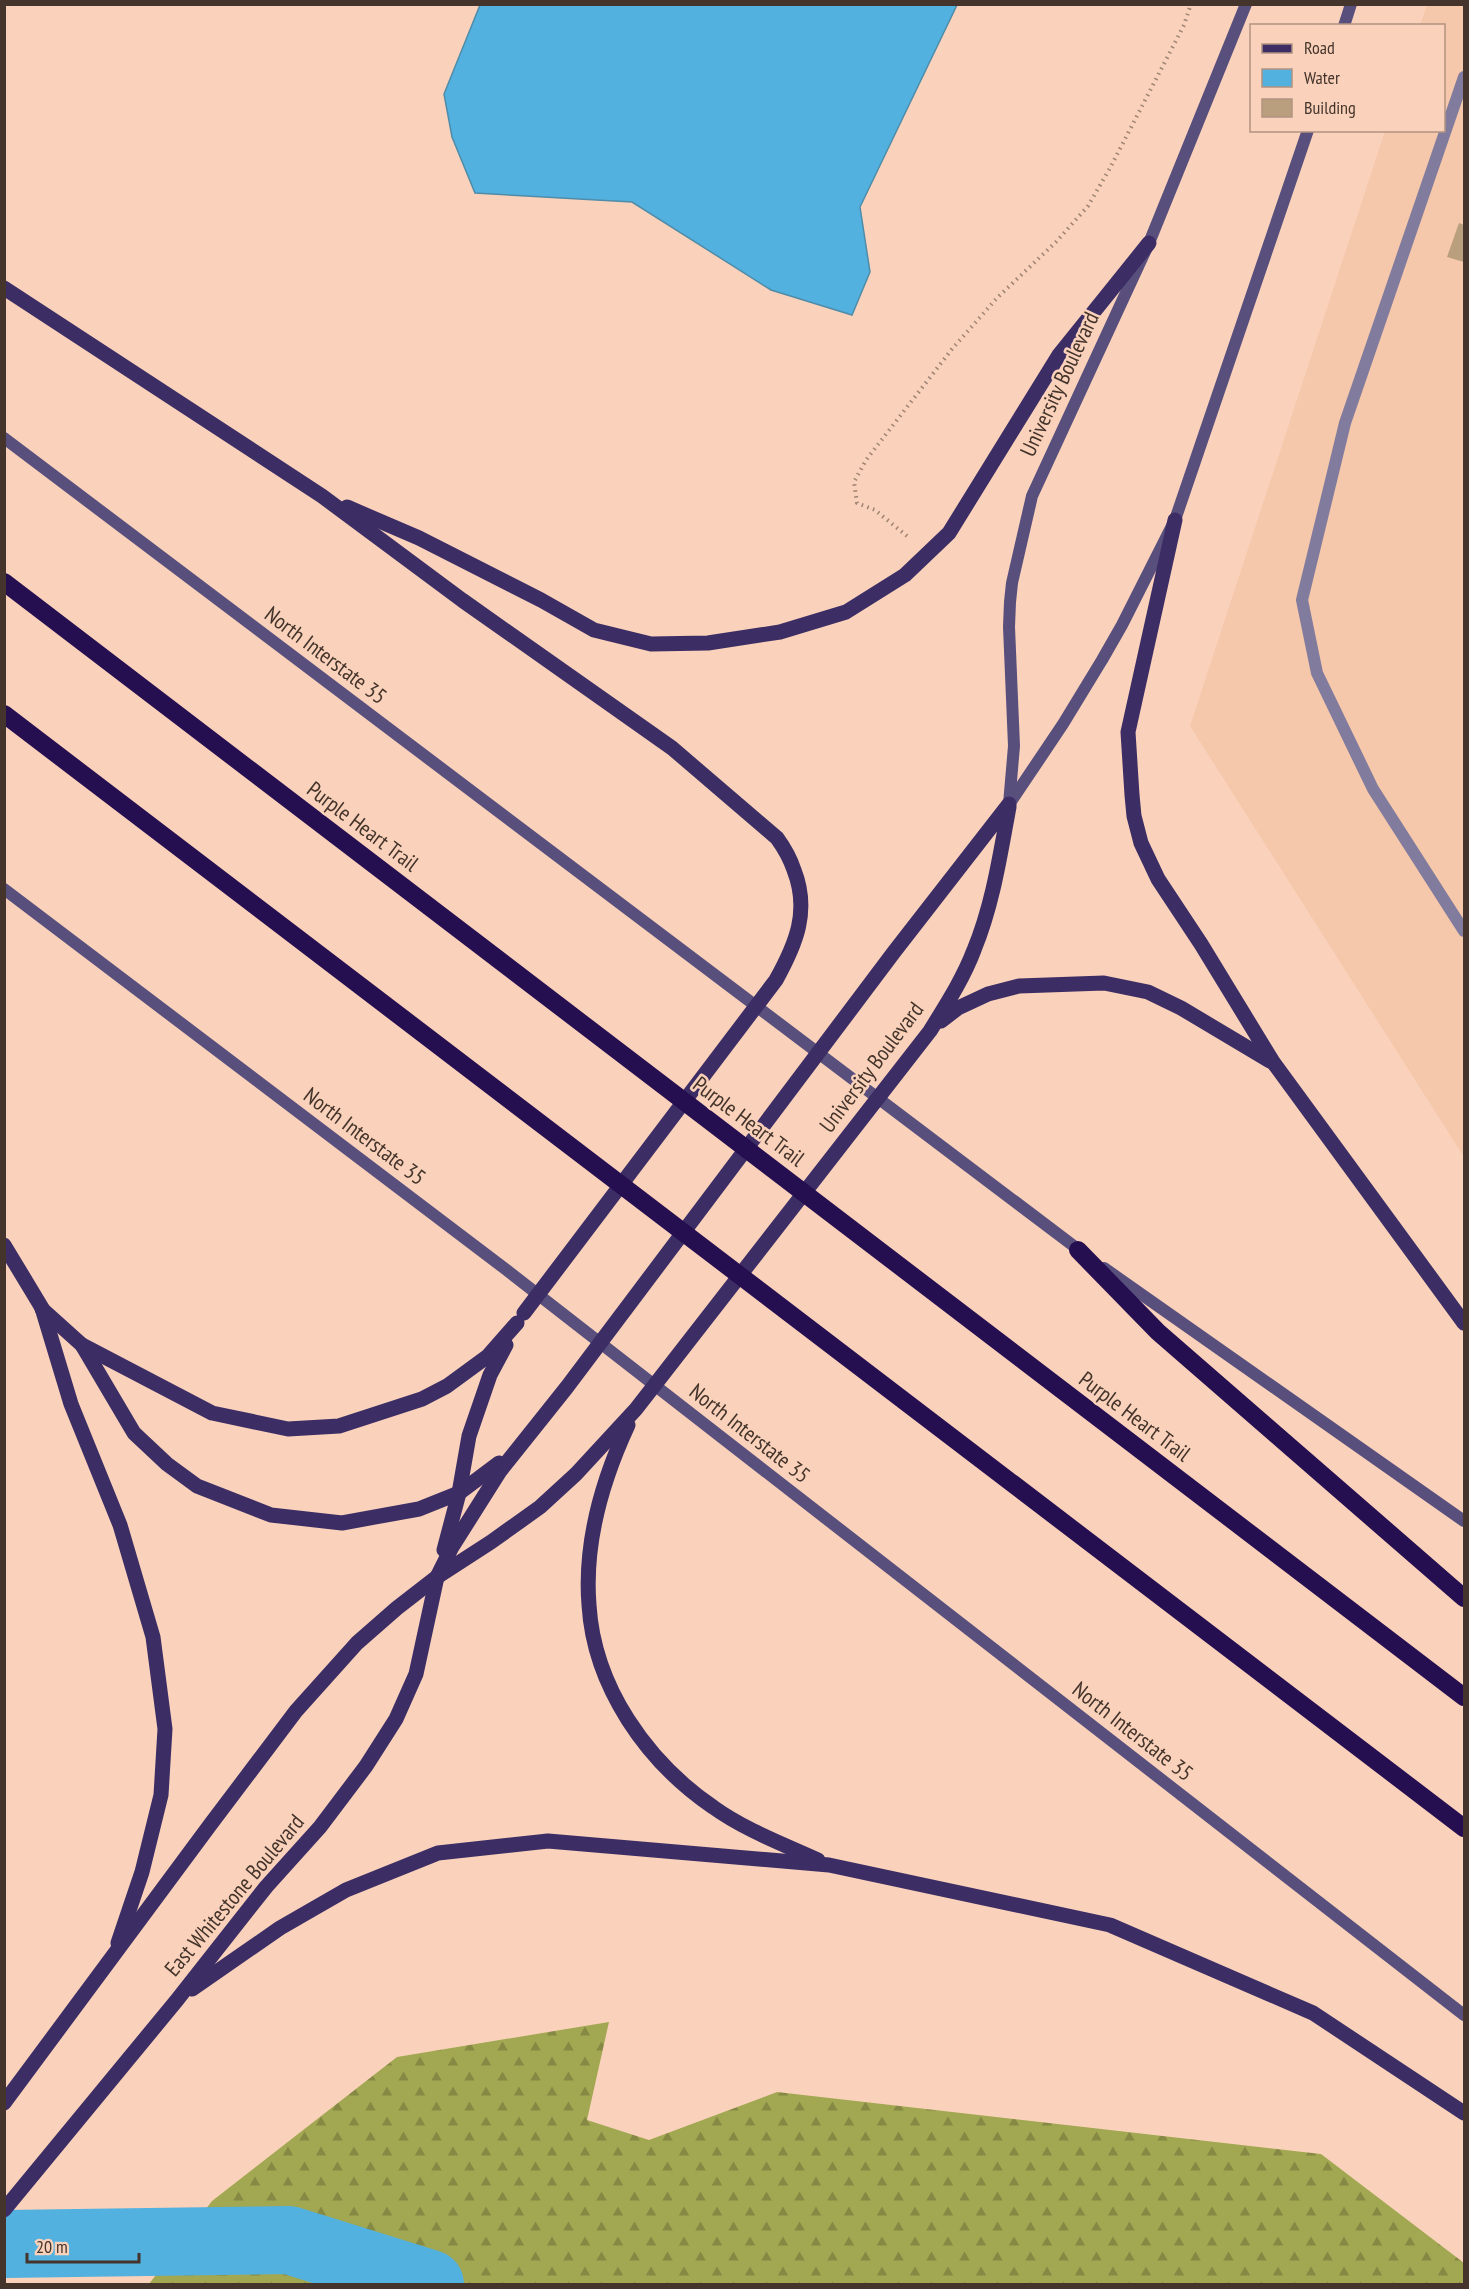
<svg xmlns="http://www.w3.org/2000/svg" width="1469" height="2289" font-family="'PT Sans Narrow',sans-serif">
	<style>
		.built { fill: #f5c7ab }
		.forest { fill: url(#forest-firs) }
		.water { fill: #53b1df; stroke: #4e8ca9; stroke-width: 1.5 }
		.lines { fill: none; stroke-linecap: round; stroke-linejoin: round }
		.river { stroke: #53b1df; stroke-width: 68 }
		.building { fill: #ba9f7e }
		.path { stroke: #9f8373; stroke-width: 4; stroke-dasharray: 1.5 4.5; stroke-linecap: butt }
		.service { stroke: #817c9d; stroke-width: 12 }
		.secondary { stroke: #584f7d; stroke-width: 12 }
		.primary { stroke: #3c2e65; stroke-width: 15 }
		.motorway { stroke: #260f50; stroke-width: 18 }
		.labels { text-anchor: middle; dominant-baseline: central; stroke-width: 5; stroke-linejoin: round; paint-order: stroke }
		.street-label { font-size: 22px; fill: #44342b; stroke: #fad2bb }
	</style>
	<defs>
		<pattern id="forest-firs" width="22" height="20" patternUnits="userSpaceOnUse" patternTransform="scale(1.5)"><rect width="22" height="20" fill="#a2a751"/><path d="M5 1l3.5 6h-7zM16 11l3.5 6h-7z" fill="#868943"/></pattern>
	</defs>
	<rect width="100%" height="100%" fill="#fad2bb"/>
	<path class="built" d="M1427,5H1464V1157L1190,726L1385,131L1444,130V26L1420,25Z"/>
	<path class="forest" d="M609,2022L587,2120L649,2140L777,2092L1321,2154L1464,2263V2284H149L212,2201L397,2057Z"/>
	<path class="water" d="M480,5H957L860,207L870,272L852,315L771,290L632,202L475,193L452,137L444,94Z"/>
	<g class="lines">
		<path class="river" d="M4,2244L289,2240L430,2284"/>
	</g>
	<path class="building" d="M1459,223L1464,225V262L1447,257Z"/>
	<g class="lines">
		<path class="path" d="M907,536L875,510L857,503L854,482L866,460L952,349L997,298L1057,241L1088,206L1110,168L1184,25L1191,4"/>
		<path class="service" d="M1464,77L1345,423L1302,600L1317,673L1373,789L1464,931"/>
		<g class="secondary">
			<path d="M1344,26L1351,4"/>
			<path d="M4,438L1083,1253"/>
			<path d="M1010,803L1063,724L1102,660L1122,625L1175,520L1308,130"/>
			<path d="M1009,804L1014,746L1009,627L1010,602L1012,583L1032,496L1149,243L1246,4"/>
			<path d="M4,889L504,1268L1464,2015"/>
			<path d="M1104,1268L1464,1521"/>
		</g>
		<g class="primary">
			<path d="M4,288L322,496L462,600L672,748L777,838C785,849 790,858 794,870C810,911 796,944 776,980L524,1313"/>
			<path d="M347,507L419,538L541,600L594,630L651,644L708,643L780,632L846,612L905,575L949,533L1059,355L1149,243"/>
			<path d="M1175,520L1128,732L1132,795L1134,816L1141,843L1158,879L1201,944L1273,1062L1464,1323"/>
			<path d="M941,1021L958,1008L988,994L1019,986L1104,983L1148,992L1181,1008L1270,1061"/>
			<path d="M4,1245L42,1308L71,1404L120,1525L153,1637L165,1729L161,1795L142,1872L118,1943"/>
			<path d="M42,1309L82,1345L212,1413L288,1429L339,1426L422,1399L447,1386L488,1356L517,1323"/>
			<path d="M82,1345L134,1433L167,1464L197,1486L271,1515L342,1523L419,1509L459,1493L499,1463"/>
			<path d="M628,1425C602,1481 584,1543 589,1605C594,1687 647,1762 713,1807C745,1830 783,1844 818,1860"/>
			<path d="M444,1550L459,1493L469,1436L490,1375L506,1345"/>
			<path d="M192,1989L280,1928L346,1890L438,1853L548,1841L829,1865L1110,1925L1313,2013L1464,2113"/>
			<path d="M4,2103L210,1825L296,1711L357,1643L397,1608L437,1577L491,1542L540,1507L576,1474L636,1409L930,1031C946,1005 963,979 974,950C993,904 1000,855 1009,807"/>
			<path d="M4,2210L177,2000L266,1887L320,1827L366,1766L396,1719L416,1674L437,1577L452,1547L500,1471L567,1387L894,952L1009,804"/>
		</g>
		<g class="motorway">
			<path d="M4,582L1464,1697"/>
			<path d="M4,714L1464,1828"/>
			<path d="M1078,1250L1158,1332L1464,1598"/>
		</g>
	</g>
	<g class="labels">
		<g class="street-label">
			<text transform="translate(1059 384) rotate(-65)">University Boulevard</text>
			<text transform="translate(326 655) rotate(37)">North Interstate 35</text>
			<text transform="translate(363 826) rotate(37)">Purple Heart Trail</text>
			<text transform="translate(871 1067) rotate(-53)">University Boulevard</text>
			<text transform="translate(749 1121) rotate(37)">Purple Heart Trail</text>
			<text transform="translate(365 1136) rotate(37)">North Interstate 35</text>
			<text transform="translate(1135 1416) rotate(37)">Purple Heart Trail</text>
			<text transform="translate(750 1433) rotate(38)">North Interstate 35</text>
			<text transform="translate(1133 1731) rotate(38)">North Interstate 35</text>
			<text transform="translate(234 1895) rotate(-50)">East Whitestone Boulevard</text>
		</g>
	</g>
	<rect width="1469" height="2289" fill="none" stroke="#44342b" stroke-width="12"/>
	<rect x="1250" y="24" width="195" height="108" fill="#fad2bb" stroke="#b19381" stroke-width="1.5"/>
	<rect x="1262" y="44" width="30" height="9" fill="#3c2e65" stroke="#b19381" stroke-width="1.5"/>
	<text x="1304" y="54" font-size="18" fill="#44342b">Road</text>
	<rect x="1262" y="69" width="30" height="18" fill="#53b1df" stroke="#b19381" stroke-width="1.5"/>
	<text x="1304" y="84" font-size="18" fill="#44342b">Water</text>
	<rect x="1262" y="99" width="30" height="18" fill="#ba9f7e" stroke="#b19381" stroke-width="1.5"/>
	<text x="1304" y="114" font-size="18" fill="#44342b">Building</text>
	<path d="M27 2253v9h112v-9" fill="none" stroke="#44342b" stroke-width="3"/>
	<text x="36" y="2253" font-size="18" fill="#44342b" stroke="#fad2bb" stroke-width="4.5" paint-order="stroke">20 m</text>
</svg>
